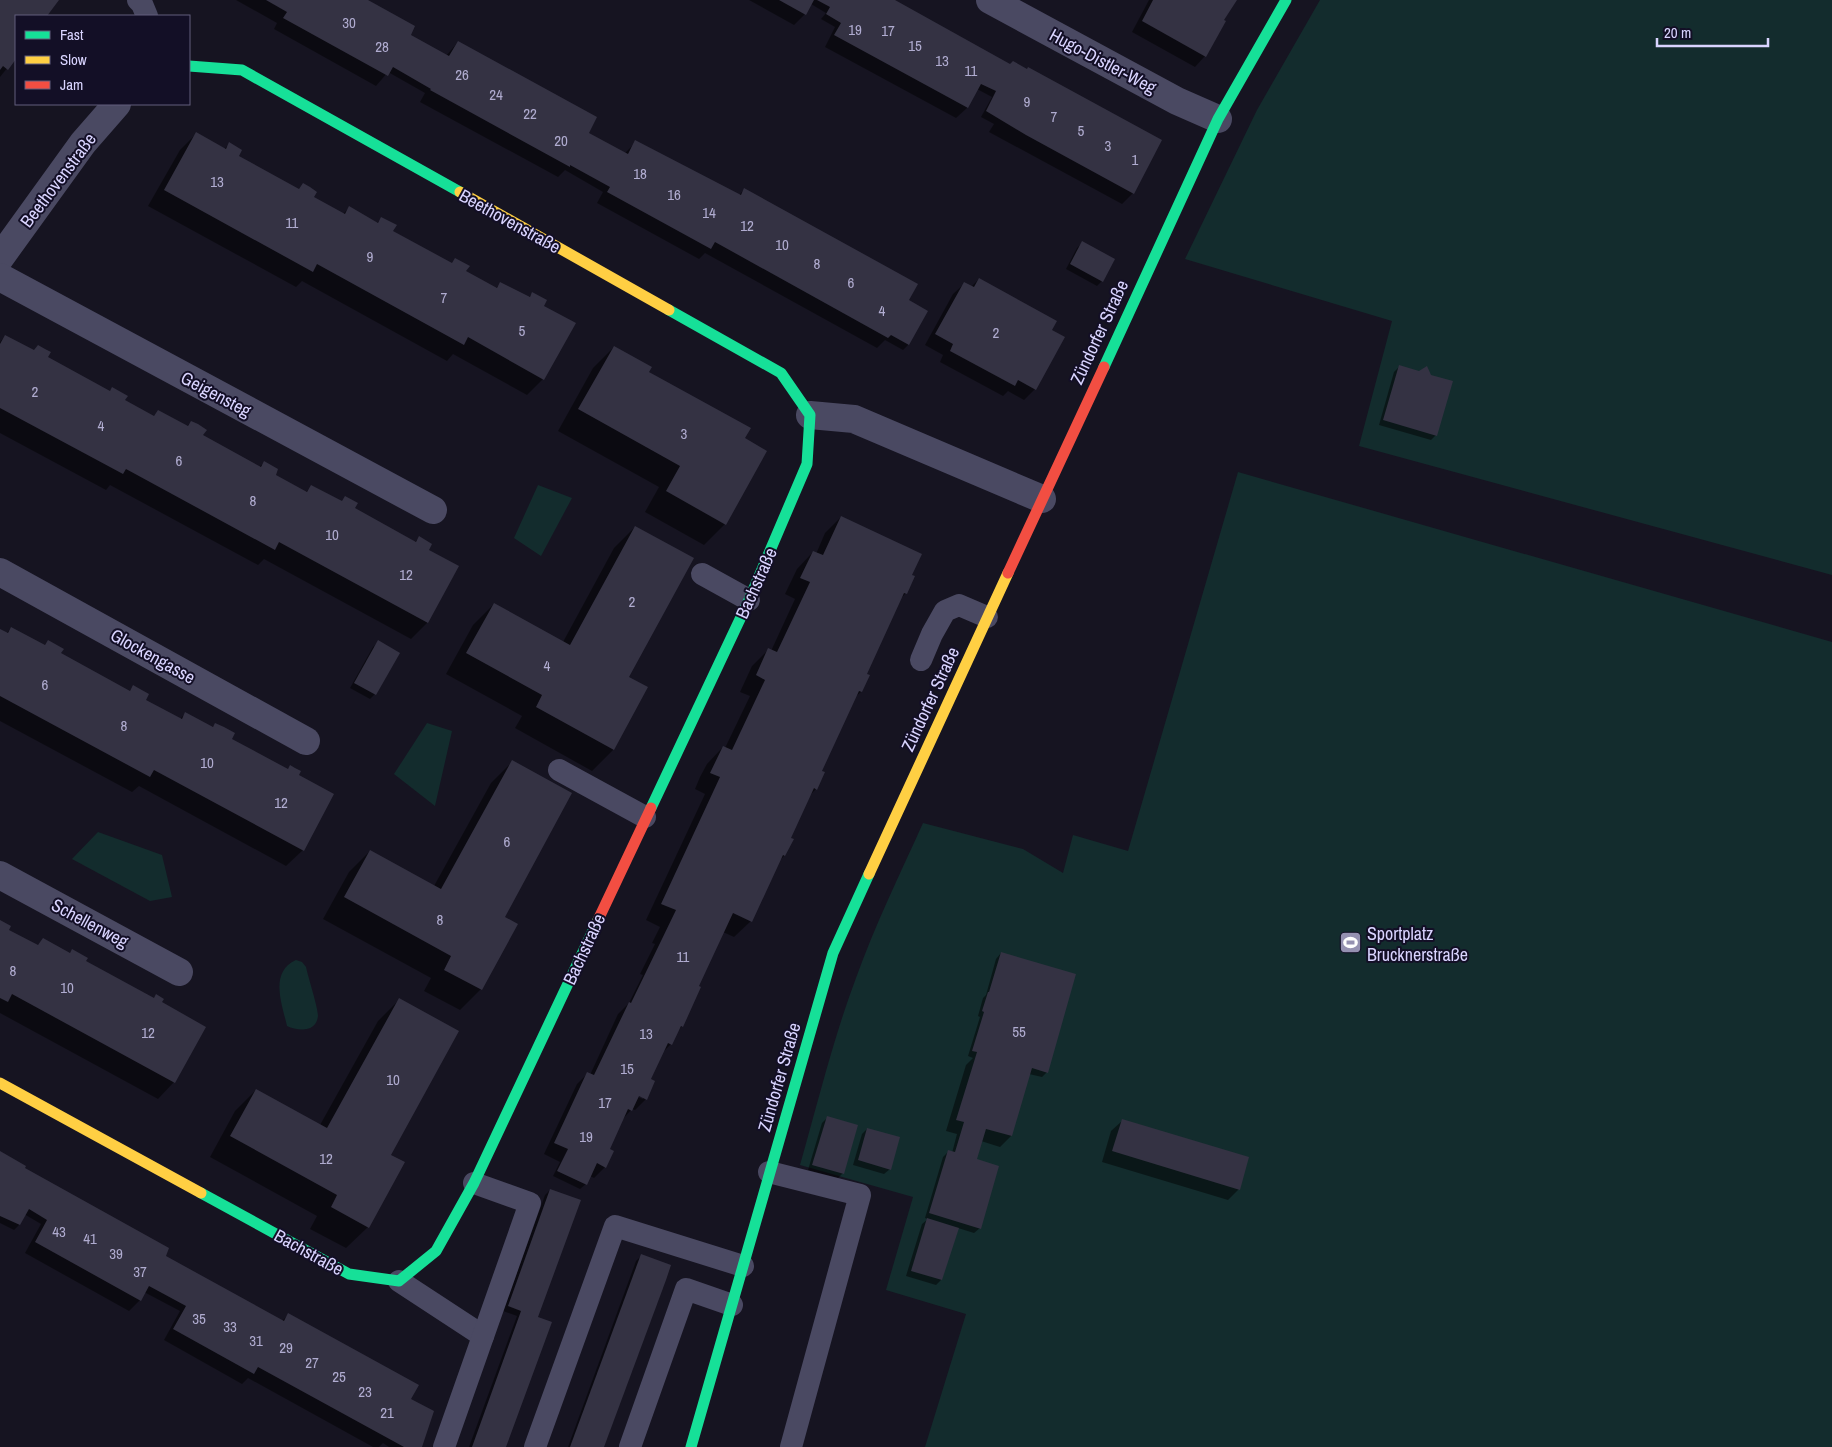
<svg xmlns="http://www.w3.org/2000/svg" width="1832" height="1447" font-family="'Archivo Narrow',sans-serif">
	<style>
		.green { fill: #132c2d }
		.shadow { fill: #0007; fill-rule: evenodd }
		.building { fill: #343243 }
		.lines { fill: none; stroke-linecap: round; stroke-linejoin: round }
		.lane { stroke: #4a4962; stroke-width: 22 }
		.street { stroke: #4a4962; stroke-width: 28 }
		.fast { stroke: #16e098; stroke-width: 11 }
		.slow { stroke: #ffcf43; stroke-width: 11 }
		.jam { stroke: #f24e42; stroke-width: 11 }
		.labels { text-anchor: middle; dominant-baseline: central; stroke-width: 4; stroke-linejoin: round; paint-order: stroke }
		.number-label { font-size: 15px; fill: #b0acd0 }
		.street-label { font-size: 18px; fill: #d9d4ff; stroke: #130f26 }
		.poi-label { font-size: 18px; fill: #d9d4ff; stroke: #130f26; text-anchor: start }
	</style>
	<rect width="100%" height="100%" fill="#161421"/>
	<g class="green">
		<path d="M1320,0H1832V575L1359,446L1392,321L1185,259L1257,110Z"/>
		<path d="M1238,472L1832,642V1447H925L966,1314L886,1290L913,1197L800,1165C818,1102 833,1039 856,978C875,925 900,874 923,823L1023,849L1063,873L1073,835L1128,851Z"/>
		<path d="M538,485L572,498L541,556L514,538Z"/>
		<path d="M427,723L452,731L435,806L394,774Z"/>
		<path d="M98,832L162,855L172,897L150,901L72,859Z"/>
		<path d="M296,960L302,962L306,967C308,977 318,1007 318,1016C316,1033 298,1031 287,1026C282,1004 269,972 296,960Z"/>
	</g>
	<g class="shadow">
		<path d="M0,0H57L45,16H16V57L0,77Z"/>
		<path d="M236,0H366L406,40L446,56L458,42L584,138L625,153L636,142L739,195L744,190L905,306L926,311L908,345L903,350L885,340L877,348L705,253L699,259L597,203L603,192L565,170L558,177L420,102L425,93L388,72L376,86L274,29L277,23Z"/>
		<path d="M749,0H892L1133,193L1122,204L989,132L994,124L981,117L992,97L977,89L967,108L956,118L825,47L835,27L821,19L826,13L811,4L805,14L794,25Z"/>
		<path d="M1149,0H1235L1226,13L1205,56L1195,67L1132,32Z"/>
		<path d="M196,134L224,149L230,144L238,157L298,190L303,185L312,198L343,214L349,208L377,223L382,218L392,231L495,289L501,283L528,298L533,293L543,379L527,395L453,354L447,361L302,281L296,287L148,206L180,150Z"/>
		<path d="M1082,243L1102,281L1097,286L1066,269L1077,248Z"/>
		<path d="M979,279L1050,331L1035,389L1024,400L1008,391L1003,396L940,362L943,355L925,345L953,294L964,284L971,287Z"/>
		<path d="M5,336L109,392L112,389L123,401L153,417L158,412L186,427L191,422L202,436L259,467L264,463L274,475L306,492L312,486L415,542L419,538L427,551L458,567L427,623L411,639L264,559L258,565L110,485L106,490L0,433V342Z"/>
		<path d="M614,347L743,439L725,524L704,545L645,512L659,487L558,431L593,368Z"/>
		<path d="M1399,367L1430,376L1436,435L1431,440L1379,425L1394,372Z"/>
		<path d="M841,517L910,576L906,593L900,599L865,674L861,692L855,697L820,771L816,789L809,796L789,838L784,856L778,862L751,921L734,937L723,932L698,985L700,988L682,1026L678,1031L671,1044L662,1053L650,1080L646,1099L635,1110L632,1109L622,1120L608,1150L605,1167L594,1178L590,1176L586,1184L580,1189L553,1176L560,1162L544,1154L577,1084L587,1074L590,1075L618,1014L629,1003L643,975L640,974L655,944L652,943L660,927L646,920L705,794L695,789L700,777L707,764L723,747L725,748L750,696L740,692L752,666L768,650L771,651L795,599L785,594L797,569L813,552L816,554L825,533ZM633,1095L643,1097V1099Z"/>
		<path d="M635,527L613,750L592,771L515,728L522,716L446,674L473,625L494,604L563,642L614,548Z"/>
		<path d="M11,628L44,646L48,641L59,654L129,692L133,687L144,700L180,719L185,714L211,728L216,724L230,739L287,770L290,767L298,776L303,850L286,866L139,786L132,792L0,721V630L6,634Z"/>
		<path d="M378,642L375,694L370,699L350,688L373,647Z"/>
		<path d="M512,762L503,917L481,989L460,1010L424,991L431,978L323,919L349,872L370,851L434,886L491,783Z"/>
		<path d="M0,921L7,930L37,946L43,940L69,954L72,950L84,962L160,1003L174,1082L158,1099L0,1013Z"/>
		<path d="M1001,953L1047,1072L1042,1077L1029,1074L1011,1136L1000,1147L981,1141L975,1160L980,1228L974,1233L958,1228L941,1280L936,1285L906,1276L922,1224L928,1219L925,1218L943,1157L948,1152L952,1153L957,1134L946,1131L966,1065L973,1058L968,1056L980,1017L978,1016L983,998L986,995L996,959Z"/>
		<path d="M399,1000L389,1155L368,1227L346,1248L310,1229L317,1216L210,1157L235,1111L256,1090L320,1125L378,1021Z"/>
		<path d="M827,1118L843,1173L838,1178L808,1170L822,1123Z"/>
		<path d="M1122,1121L1239,1189L1228,1200L1102,1162L1111,1131Z"/>
		<path d="M867,1129L890,1169L884,1174L853,1165L862,1134Z"/>
		<path d="M0,1153L161,1261L282,1321L288,1315L407,1403L421,1447H389L383,1443L379,1447H373L248,1378L242,1384L164,1340L180,1311L144,1292L140,1300L129,1311L25,1253L41,1224L24,1214L19,1225L14,1230L0,1223Z"/>
		<path d="M550,1190L537,1318L505,1447H469L517,1316L503,1311L545,1195Z"/>
		<path d="M641,1256L603,1447H568L636,1261Z"/>
	</g>
	<g class="building">
		<path d="M0,0H59L47,16H16V59L8,70L3,66L0,70Z"/>
		<path d="M266,0H368L415,26L411,35L449,56L458,41L597,117L589,133L628,154L635,140L741,195L744,188L918,284L909,300L928,311L909,345L891,335L888,338L715,242L711,249L607,192L610,187L570,165V167L430,90L431,89L393,67L388,76L283,18L287,12Z"/>
		<path d="M779,0H814L806,15Z"/>
		<path d="M817,0H895L1010,64L1013,61L1027,69L1028,67L1162,140L1134,194L1026,135L986,111L996,91L981,84L968,108L834,35L841,23L826,14L830,7Z"/>
		<path d="M1153,0H1237L1224,20L1226,21L1206,57L1142,21Z"/>
		<path d="M196,132L226,149L229,142L242,150L239,156L299,189L303,183L310,187L317,192L314,197L345,214L349,206L378,223L381,217L397,225L393,231L452,263L455,258L470,266L466,271L497,288L500,282L530,297L532,292L547,300L544,306L576,323L544,380L468,337L464,345L317,264L313,272L164,190Z"/>
		<path d="M1082,241L1115,259L1103,282L1070,264Z"/>
		<path d="M979,278L1057,321L1052,330L1065,337L1036,390L1018,380L1015,386L950,351L953,344L935,334L964,282L974,287Z"/>
		<path d="M5,335L34,350L38,345L45,349L51,352L48,357L110,391L112,387L128,396L125,400L154,416L158,410L188,426L191,421L198,424L207,430L203,435L261,467L264,461L278,469L276,475L307,492L311,485L342,501L345,496L358,503L355,508L416,542L419,536L432,544L429,550L459,566L428,623L279,542L275,550L126,469L123,474L0,408V344Z"/>
		<path d="M614,346L652,367L649,372L751,428L745,438L767,451L726,525L666,491L680,466L578,409Z"/>
		<path d="M1399,365L1419,371L1427,366L1431,375L1453,381L1437,436L1383,420Z"/>
		<path d="M841,516L922,554L912,575L915,576L907,594L904,593L867,674L870,675L862,692L859,691L822,771L825,772L817,790L814,788L791,838L794,839L785,856L783,855L752,922L733,913L699,986L701,987L683,1027L681,1026L672,1045L668,1043L651,1079L655,1081L647,1100L639,1096L632,1111L628,1109L610,1149L614,1151L606,1168L597,1163L587,1185L557,1171L568,1149L554,1143L587,1072L594,1075L629,1002L631,1003L676,910L661,904L720,777L710,773L723,746L732,750L765,680L756,675L768,648L777,652L810,582L800,578L813,551L823,555Z"/>
		<path d="M635,526L694,558L629,677L648,687L614,750L536,707L542,695L466,653L494,603L570,645Z"/>
		<path d="M11,627L45,645L48,640L64,649L61,653L130,691L133,685L140,689L149,694L146,700L182,719L185,712L213,727L215,723L224,727L235,733L232,739L288,769L290,765L295,768L301,771L299,775L334,794L304,851L154,770L150,777L0,696V629L8,633Z"/>
		<path d="M378,640L400,653L376,695L354,683Z"/>
		<path d="M512,760L572,793L505,917L518,924L482,990L444,970L451,956L344,897L370,850L441,889Z"/>
		<path d="M0,920L11,926L9,930L38,945L43,938L70,953L72,949L88,958L86,961L154,998L156,994L164,999L162,1002L206,1027L175,1083L12,994L8,1002L0,998Z"/>
		<path d="M1001,952L1076,974L1048,1073L1032,1068L1012,1136L986,1129L977,1159L999,1166L981,1229L929,1213L948,1150L955,1152L964,1122L956,1120L977,1052L972,1051L984,1012L982,1011L988,992H989Z"/>
		<path d="M399,998L459,1031L391,1155L405,1162L369,1228L331,1207L337,1195L230,1136L256,1089L327,1128Z"/>
		<path d="M827,1116L858,1125L844,1174L812,1165Z"/>
		<path d="M1122,1119L1249,1157L1240,1190L1112,1151Z"/>
		<path d="M867,1128L900,1137L891,1170L858,1160Z"/>
		<path d="M0,1151L26,1166L25,1168L169,1248L166,1256L284,1321L288,1313L419,1385L411,1399L434,1411L422,1447H404L258,1367L254,1374L173,1329L186,1306L149,1286L141,1301L35,1242L47,1220L29,1209L20,1225L0,1216Z"/>
		<path d="M550,1189L581,1200L538,1317L552,1322L506,1447H472L521,1311L508,1306Z"/>
		<path d="M927,1218L959,1228L942,1280L911,1271Z"/>
		<path d="M641,1254L671,1265L666,1280L604,1447H570Z"/>
	</g>
	<g class="lines">
		<g class="lane">
			<path d="M138,0L142,4L147,16"/>
			<path d="M702,574L749,600"/>
			<path d="M921,660L932,634L945,611L959,605L987,617"/>
			<path d="M559,770L645,817"/>
			<path d="M769,1172L860,1195L791,1447"/>
			<path d="M399,1281L483,1336"/>
			<path d="M444,1447L530,1203L474,1183"/>
			<path d="M535,1447L615,1226L743,1266"/>
			<path d="M630,1447L686,1289L732,1305"/>
		</g>
		<g class="street">
			<path d="M990,0L1177,101L1218,119"/>
			<path d="M0,258L83,143L117,104"/>
			<path d="M0,277L433,510"/>
			<path d="M810,415L854,419L1042,499"/>
			<path d="M0,572L306,741"/>
			<path d="M0,875L179,972"/>
		</g>
		<g class="fast">
			<path d="M189,66L242,70L460,192"/>
			<path d="M1104,367L1218,119L1286,0"/>
			<path d="M651,808L749,600L807,464L810,415L781,373L669,310"/>
			<path d="M201,1193L349,1274L399,1281L436,1251L474,1183L598,920"/>
			<path d="M691,1447L833,953L869,874"/>
		</g>
		<g class="slow">
			<path d="M460,192L669,310"/>
			<path d="M869,874L1008,573"/>
			<path d="M0,1083L201,1193"/>
		</g>
		<g class="jam">
			<path d="M1008,573L1104,367"/>
			<path d="M598,920L651,808"/>
		</g>
	</g>
	<defs>
		<symbol id="stadium-square" viewBox="-11 -11 22 22"><rect x="-9" y="-9" width="18" height="18" rx="4" fill="#9591b1" stroke="#130f26"/><path d="M0-5a6.5 5 0 1 0 0 10a6.5 5 0 1 0 0-10ZM-3.5-1.8h7v3.6h-7Z" fill="#fff"/></symbol>
	</defs>
	<g fill-rule="evenodd">
		<use href="#stadium-square" x="1338" y="930" width="25" height="25"/>
	</g>
	<g class="labels">
		<g class="number-label">
			<text x="349" y="22">30</text>
			<text x="855" y="29">19</text>
			<text x="888" y="30">17</text>
			<text x="915" y="45">15</text>
			<text x="382" y="46">28</text>
			<text x="942" y="60">13</text>
			<text x="971" y="70">11</text>
			<text x="462" y="74">26</text>
			<text x="496" y="94">24</text>
			<text x="1027" y="101">9</text>
			<text x="530" y="113">22</text>
			<text x="1054" y="116">7</text>
			<text x="1081" y="130">5</text>
			<text x="561" y="140">20</text>
			<text x="1108" y="145">3</text>
			<text x="1135" y="159">1</text>
			<text x="640" y="173">18</text>
			<text x="217" y="181">13</text>
			<text x="674" y="194">16</text>
			<text x="709" y="212">14</text>
			<text x="292" y="222">11</text>
			<text x="747" y="225">12</text>
			<text x="782" y="244">10</text>
			<text x="370" y="256">9</text>
			<text x="817" y="263">8</text>
			<text x="851" y="282">6</text>
			<text x="444" y="297">7</text>
			<text x="882" y="310">4</text>
			<text x="522" y="330">5</text>
			<text x="996" y="332">2</text>
			<text x="35" y="391">2</text>
			<text x="101" y="425">4</text>
			<text x="684" y="433">3</text>
			<text x="179" y="460">6</text>
			<text x="253" y="500">8</text>
			<text x="332" y="534">10</text>
			<text x="406" y="574">12</text>
			<text x="632" y="601">2</text>
			<text x="547" y="665">4</text>
			<text x="45" y="684">6</text>
			<text x="124" y="725">8</text>
			<text x="207" y="762">10</text>
			<text x="281" y="802">12</text>
			<text x="507" y="841">6</text>
			<text x="440" y="919">8</text>
			<text x="683" y="956">11</text>
			<text x="13" y="970">8</text>
			<text x="67" y="987">10</text>
			<text x="1019" y="1031">55</text>
			<text x="148" y="1032">12</text>
			<text x="646" y="1033">13</text>
			<text x="627" y="1068">15</text>
			<text x="393" y="1079">10</text>
			<text x="605" y="1102">17</text>
			<text x="586" y="1136">19</text>
			<text x="326" y="1158">12</text>
			<text x="59" y="1231">43</text>
			<text x="90" y="1238">41</text>
			<text x="116" y="1253">39</text>
			<text x="140" y="1271">37</text>
			<text x="199" y="1318">35</text>
			<text x="230" y="1326">33</text>
			<text x="256" y="1340">31</text>
			<text x="286" y="1347">29</text>
			<text x="312" y="1362">27</text>
			<text x="339" y="1376">25</text>
			<text x="365" y="1391">23</text>
			<text x="387" y="1412">21</text>
		</g>
		<g class="street-label">
			<text transform="translate(1103 61) rotate(28)">Hugo-Distler-Weg</text>
			<text transform="translate(58 180) rotate(-53)">Beethovenstraße</text>
			<text transform="translate(510 221) rotate(29)">Beethovenstraße</text>
			<text transform="translate(1099 332) rotate(-65)">Zündorfer Straße</text>
			<text transform="translate(216 394) rotate(28)">Geigensteg</text>
			<text transform="translate(756 583) rotate(-66)">Bachstraße</text>
			<text transform="translate(153 656) rotate(29)">Glockengasse</text>
			<text transform="translate(930 699) rotate(-65)">Zündorfer Straße</text>
			<text transform="translate(90 923) rotate(28)">Schellenweg</text>
			<text transform="translate(584 949) rotate(-65)">Bachstraße</text>
			<text transform="translate(779 1077) rotate(-74)">Zündorfer Straße</text>
			<text transform="translate(309 1252) rotate(29)">Bachstraße</text>
		</g>
		<g class="poi-label">
			<text x="1367" y="933">Sportplatz<tspan x="1367" dy="21">Brucknerstraße</tspan></text>
		</g>
	</g>
	<rect x="15" y="15" width="175" height="90" fill="#130f26" stroke="#625e7d"/>
	<rect x="25" y="31" width="25" height="8" fill="#16e098" stroke="#625e7d"/>
	<text x="60" y="40" font-size="15" fill="#d9d4ff">Fast</text>
	<rect x="25" y="56" width="25" height="8" fill="#ffcf43" stroke="#625e7d"/>
	<text x="60" y="65" font-size="15" fill="#d9d4ff">Slow</text>
	<rect x="25" y="81" width="25" height="8" fill="#f24e42" stroke="#625e7d"/>
	<text x="60" y="90" font-size="15" fill="#d9d4ff">Jam</text>
	<path d="M1657 38v8h111v-8" fill="none" stroke="#d9d4ff" stroke-width="2.5"/>
	<text x="1664" y="38" font-size="15" fill="#d9d4ff" stroke="#130f26" stroke-width="4" paint-order="stroke">20 m</text>
</svg>
